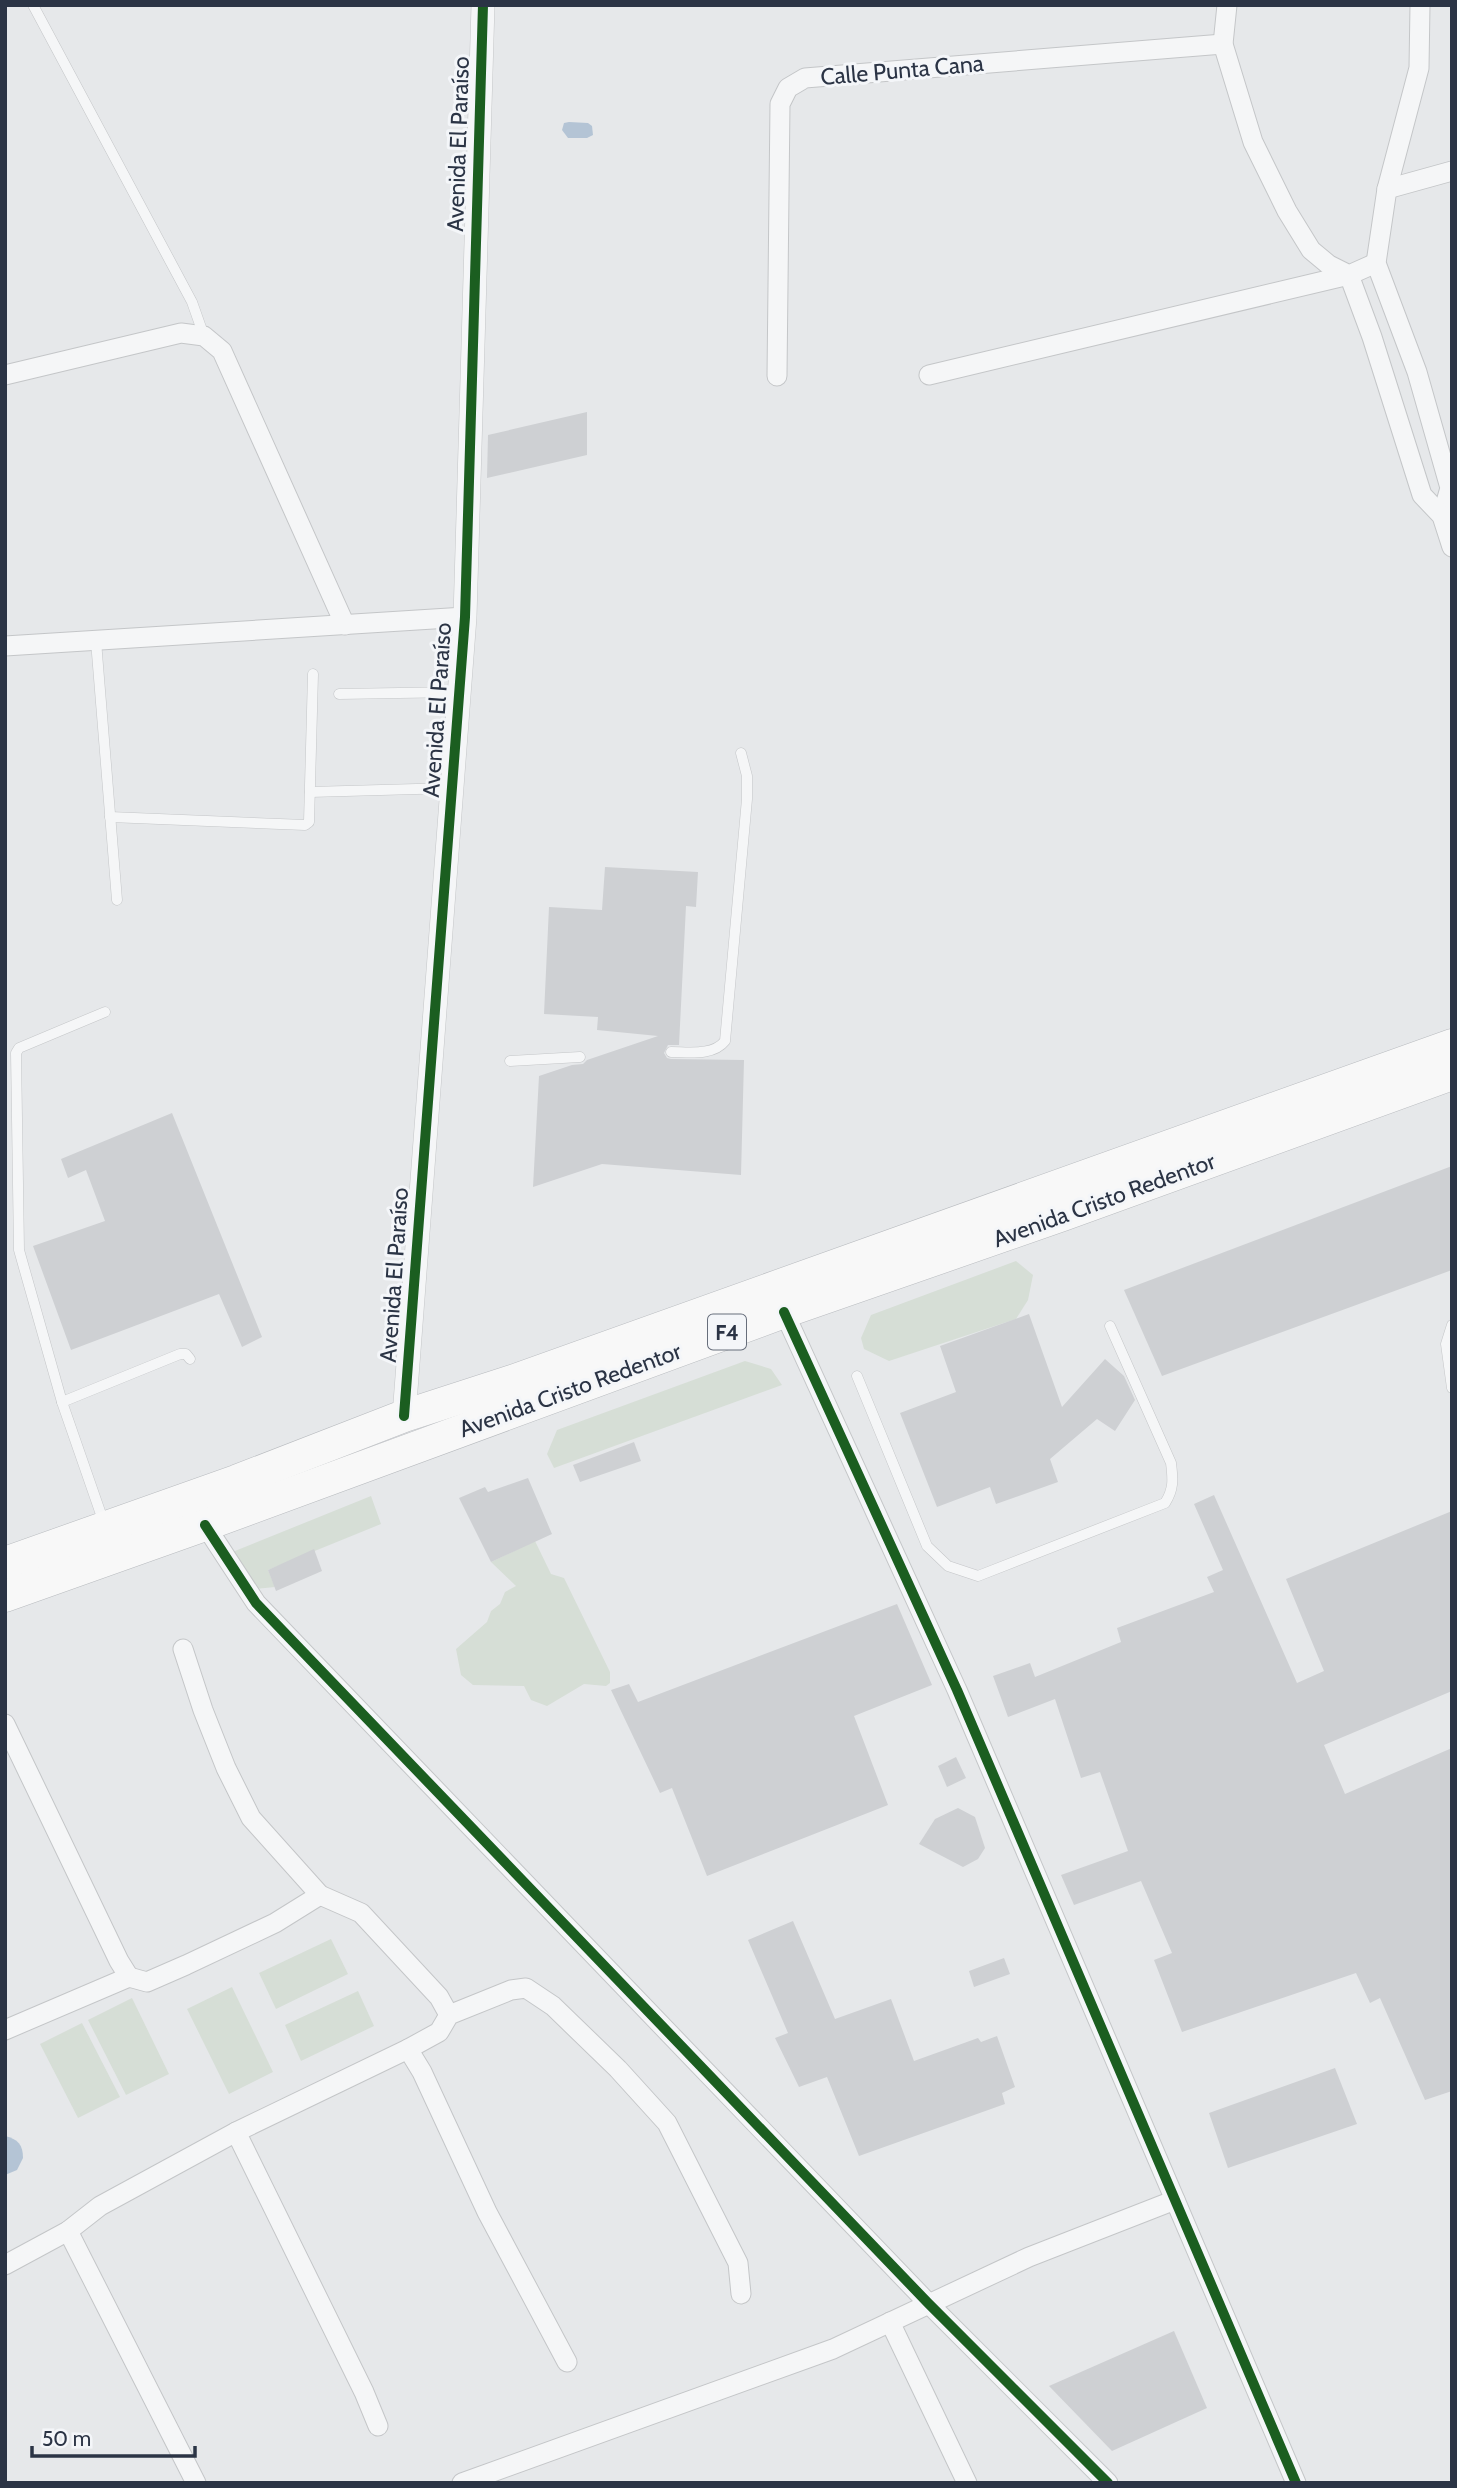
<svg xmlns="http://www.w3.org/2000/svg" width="1457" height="2488" font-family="Cabin,sans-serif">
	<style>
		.green { fill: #d6ded6 }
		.water { fill: #b4c4d5 }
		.building { fill: #ced0d3 }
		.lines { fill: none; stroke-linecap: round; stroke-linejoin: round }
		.service-casing { stroke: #c4c6c8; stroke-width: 11 }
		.minor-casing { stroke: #c4c6c8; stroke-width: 21 }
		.tertiary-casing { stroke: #c4c6c8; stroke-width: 24 }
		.trunk-casing { stroke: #b8bbbf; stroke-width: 33 }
		.service { stroke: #f5f6f7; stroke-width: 10 }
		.minor { stroke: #f5f6f7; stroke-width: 19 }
		.tertiary { stroke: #f5f6f7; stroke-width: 23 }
		.trunk { stroke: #f8f8f8; stroke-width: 32 }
		.cycleway-casing { stroke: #f4f6f9; stroke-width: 15 }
		.cycleway { stroke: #1b5e20; stroke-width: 10 }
		.labels { text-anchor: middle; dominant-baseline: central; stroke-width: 6; stroke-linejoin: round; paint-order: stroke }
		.shield { fill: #f4f6f9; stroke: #676e7b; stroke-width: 2 }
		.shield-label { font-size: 21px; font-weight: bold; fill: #2b3445 }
		.street-label { font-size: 23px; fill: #2b3445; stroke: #f4f6f9 }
	</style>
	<rect width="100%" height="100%" fill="#e6e8ea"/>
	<g class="green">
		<path d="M1016,1261L1033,1275L1028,1300L1016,1319L889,1361L864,1349L861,1338L871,1315Z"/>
		<path d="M745,1361L771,1369L782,1385L554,1468L547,1454L557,1430Z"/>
		<path d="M371,1496L381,1524L268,1570L275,1587L255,1589L230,1553Z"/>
		<path d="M535,1541L551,1574L564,1578L610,1672V1683L606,1686L584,1684L547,1706L531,1700L524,1686L473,1685L461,1675L456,1649L487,1622L491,1611L500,1604L505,1592L516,1586L491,1562Z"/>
		<path d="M331,1939L348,1974L276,2009L259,1973Z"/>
		<path d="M232,1987L273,2072L229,2094L187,2009Z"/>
		<path d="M358,1991L374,2026L301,2061L285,2025Z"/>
		<path d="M132,1998L169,2074L126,2095L88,2020Z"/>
		<path d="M82,2023L120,2097L78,2118L40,2044Z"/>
	</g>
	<g class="water">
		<path d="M569,122L588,123L592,126L593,135L587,138H568L562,130L564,123Z"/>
		<path d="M5,2136C18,2139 23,2145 23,2158L17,2170L5,2175Z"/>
	</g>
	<g class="building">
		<path d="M587,412V455L487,478L488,435Z"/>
		<path d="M605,867L698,872L696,907L686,906L679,1045H668L664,1053L667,1058L671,1059L744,1060L741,1175L602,1164L533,1187L539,1076L572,1065L583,1064L587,1060L658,1036L597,1030L598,1017L544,1014L549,907L602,910Z"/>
		<path d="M172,1113L262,1337L242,1347L219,1294L71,1350L33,1246L105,1221L86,1170L68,1178L61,1159Z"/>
		<path d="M1452,1166V1270L1162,1376L1124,1290Z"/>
		<path d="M1029,1314L1062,1407L1105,1359L1124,1376L1135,1400L1115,1431L1097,1419L1050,1459L1058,1482L996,1504L990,1487L937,1507L900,1413L956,1392L940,1346Z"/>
		<path d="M634,1442L641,1461L580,1482L573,1465Z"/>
		<path d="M528,1478L552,1534L491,1562L459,1498L485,1487L488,1492Z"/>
		<path d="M1214,1495L1297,1683L1324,1671L1286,1579L1452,1511V1691L1324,1745L1345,1794L1452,1748V2091L1425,2100L1380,1998L1370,2003L1356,1973L1182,2032L1154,1960L1172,1953L1141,1881L1074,1905L1061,1875L1128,1851L1100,1772L1081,1778L1055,1699L1008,1717L993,1676L1030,1663L1035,1677L1121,1642L1117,1628L1214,1592L1207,1577L1223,1570L1194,1504Z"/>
		<path d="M314,1549L322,1571L276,1591L268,1570Z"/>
		<path d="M897,1604L932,1685L854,1716L888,1805L707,1876L672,1788L660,1793L611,1690L629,1684L638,1702Z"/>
		<path d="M956,1757L966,1778L947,1787L938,1766Z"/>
		<path d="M958,1808L975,1817L985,1848L978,1859L963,1867L919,1844L935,1819Z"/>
		<path d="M793,1921L835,2019L891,1999L914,2061L978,2038L981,2042L997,2036L1015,2087L1002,2093L1005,2104L859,2156L827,2077L799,2087L775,2038L788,2033L748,1940Z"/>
		<path d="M1004,1958L1010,1974L974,1987L969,1971Z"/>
		<path d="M1335,2068L1357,2124L1228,2168L1209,2113Z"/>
		<path d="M1174,2331L1207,2408L1112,2451L1049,2386Z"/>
	</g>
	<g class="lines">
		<defs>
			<g id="service">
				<path d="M33,5L192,302L204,336"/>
				<path d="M96,641L117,900"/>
				<path d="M339,694L459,692"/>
				<path d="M310,792L452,788"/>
				<path d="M110,817L305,825L309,822L313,674"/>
				<path d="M671,1052C689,1052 713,1056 725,1041L747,799V776L741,753"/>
				<path d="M510,1061L580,1057"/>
				<path d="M1452,1325L1446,1344L1452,1388"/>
				<path d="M857,1376L927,1546L948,1566L978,1576L1165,1503C1174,1489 1173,1479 1171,1463L1110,1326"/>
				<path d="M62,1402L19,1250L16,1053L19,1048L105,1012"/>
				<path d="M104,1523L62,1402L180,1354H186L190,1359"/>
			</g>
			<g id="minor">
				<path d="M1227,5L1223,44L1253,142L1287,211L1311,250L1329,265L1349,275L1376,263"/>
				<path d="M1420,5L1419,68L1387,189L1376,263L1417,372L1450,488L1442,516"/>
				<path d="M1387,189L1452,171"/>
				<path d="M5,375L181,333L204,336L222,351L345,625"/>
				<path d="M929,375L1349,275L1372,337L1422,495L1442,516L1452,547"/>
				<path d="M777,376L780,104L788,88L805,78L1223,44"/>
				<path d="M5,646L465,617"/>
				<path d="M784,1312L957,1690L1296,2483"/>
				<path d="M205,1525L256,1603L928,2303L1108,2483"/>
				<path d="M183,1649L203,1710L226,1768L251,1818L320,1895L361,1913L439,1997L449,2015"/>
				<path d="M5,1724L119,1961L129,1977"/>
				<path d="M5,2030L129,1977L147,1982L186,1965L275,1923L320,1895"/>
				<path d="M408,2049L422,2072L487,2212L567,2362"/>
				<path d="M236,2132L364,2392L378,2426"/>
				<path d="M68,2231L196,2483"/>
				<path d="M5,2265L68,2231L100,2206L236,2132L408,2049L439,2032L449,2015L511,1990L526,1988L553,2006L618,2069L667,2123L738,2263L741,2294"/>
				<path d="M890,2322L967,2483"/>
				<path d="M462,2483L833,2349L1029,2257L1175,2200"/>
			</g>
			<path id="tertiary" d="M404,1416L465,617L483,5"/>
			<g id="trunk">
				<path d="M5,1563L236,1481L404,1416L512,1381L1452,1045"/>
				<path d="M5,1596L205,1525L784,1312L1063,1215L1452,1074"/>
			</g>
		</defs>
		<use href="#service" class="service-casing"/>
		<use href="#minor" class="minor-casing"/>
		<use href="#tertiary" class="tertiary-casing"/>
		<use href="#trunk" class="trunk-casing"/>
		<use href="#service" class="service"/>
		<use href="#minor" class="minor"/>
		<use href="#tertiary" class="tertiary"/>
		<use href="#trunk" class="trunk"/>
		<defs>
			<g id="cycleway">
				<path d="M784,1312L957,1690L1296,2483"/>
				<path d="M404,1416L465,617L483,5"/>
				<path d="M205,1525L256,1603L928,2303L1108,2483"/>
			</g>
		</defs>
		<use href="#cycleway" class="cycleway-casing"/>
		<use href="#cycleway" class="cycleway"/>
	</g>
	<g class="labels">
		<rect class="shield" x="708" y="1314.5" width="38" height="35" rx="5"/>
		<g class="shield-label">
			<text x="727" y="1332">F4</text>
		</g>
		<g class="street-label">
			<text transform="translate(902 70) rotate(-5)">Calle Punta Cana</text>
			<text transform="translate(458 144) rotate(-88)">Avenida El Paraíso</text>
			<text transform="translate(437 710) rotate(-86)">Avenida El Paraíso</text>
			<text transform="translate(1104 1200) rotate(-20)">Avenida Cristo Redentor</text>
			<text transform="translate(394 1275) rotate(-86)">Avenida El Paraíso</text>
			<text transform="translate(570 1390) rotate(-20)">Avenida Cristo Redentor</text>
		</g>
	</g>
	<rect width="1457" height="2488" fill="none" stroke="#2b3445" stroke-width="14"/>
	<path d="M32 2446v10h163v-10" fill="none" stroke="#2b3445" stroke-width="3.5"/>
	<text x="42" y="2446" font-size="21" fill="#2b3445" stroke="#f4f6f9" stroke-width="5" paint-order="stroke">50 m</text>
</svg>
